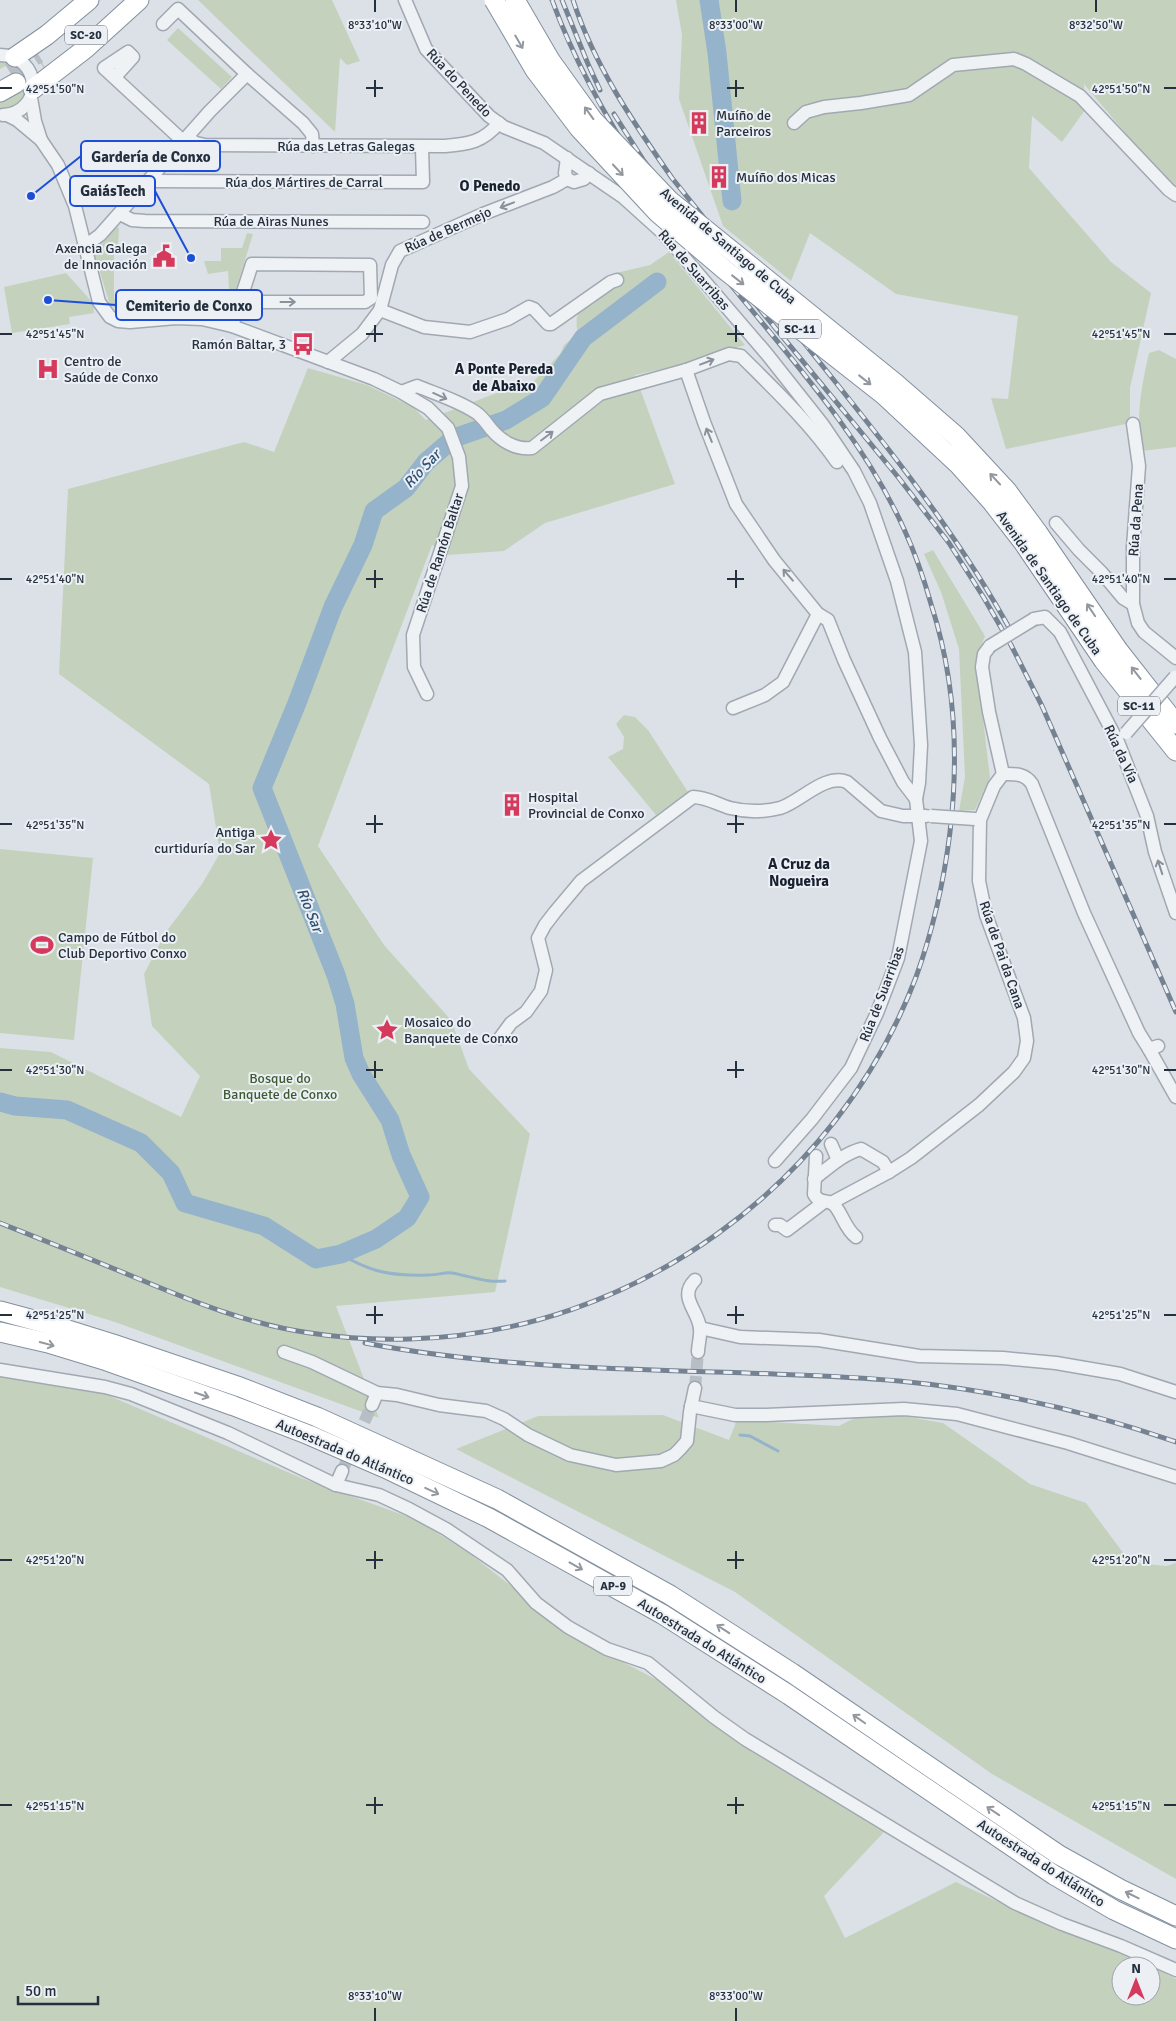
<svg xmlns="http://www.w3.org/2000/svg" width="1176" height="2021" font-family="Signika,sans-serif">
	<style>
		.green { fill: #c4d2bd; fill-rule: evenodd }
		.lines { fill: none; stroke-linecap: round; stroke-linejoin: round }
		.stream { stroke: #95b3ca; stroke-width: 3 }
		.river { stroke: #95b3ca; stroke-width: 19 }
		.minor-tunnel { stroke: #b7bec5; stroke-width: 12; stroke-dasharray: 12 6; stroke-linecap: butt }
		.highway-tunnel { stroke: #b7bec5; stroke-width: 19; stroke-dasharray: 19 9; stroke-linecap: butt }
		.minor-casing { stroke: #a1a8b1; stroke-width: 15 }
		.highway-casing { stroke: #83909f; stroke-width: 21 }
		.minor { stroke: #eff2f5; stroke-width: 12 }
		.highway { stroke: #fff; stroke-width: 19 }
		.rail-casing { stroke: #758292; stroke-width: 5 }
		.rail { stroke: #ecf0f5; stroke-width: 3; stroke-dasharray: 9; stroke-linecap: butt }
		.minor-bridge-casing { stroke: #a1a8b1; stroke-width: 15; stroke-linecap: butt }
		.highway-bridge-casing { stroke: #83909f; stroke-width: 21; stroke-linecap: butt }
		.minor-bridge { stroke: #eff2f5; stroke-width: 12 }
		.highway-bridge { stroke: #fff; stroke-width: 19 }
		.oneway { stroke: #92989e }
		.oneway2 { stroke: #8a919a }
		.ticks { fill: none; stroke: #25303e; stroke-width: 2 }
		.labels { text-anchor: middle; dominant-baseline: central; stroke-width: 4; stroke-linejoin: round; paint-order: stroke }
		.shield { fill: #ecf0f5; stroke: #616a75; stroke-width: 1 }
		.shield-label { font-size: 12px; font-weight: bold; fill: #25303e }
		.street-label { font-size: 14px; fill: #25303e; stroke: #ecf0f5 }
		.poi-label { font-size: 14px; fill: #25303e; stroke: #ecf0f5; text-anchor: start }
		.park-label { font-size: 14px; fill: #3d5b32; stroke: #ecf0f5 }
		.neighbourhood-label { font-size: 15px; font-weight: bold; fill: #18212f; stroke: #ecf0f5 }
		.water-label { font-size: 15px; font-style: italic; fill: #2e5274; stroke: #ecf0f5 }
		.ticks-label { font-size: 12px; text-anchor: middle; fill: #25303e; stroke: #ecf0f5; stroke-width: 4; stroke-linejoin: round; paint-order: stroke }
		.leader { fill: none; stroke: #1d4ed8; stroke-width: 2 }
		.callout-dot { fill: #1d4ed8; stroke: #ecf0f5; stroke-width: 2 }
		.callout { fill: #ecf0f5; stroke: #1d4ed8; stroke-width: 2 }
		.callout-label { font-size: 15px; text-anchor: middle; font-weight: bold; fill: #25303e }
	</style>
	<rect width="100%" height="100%" fill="#dce1e7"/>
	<g class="green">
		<path d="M198,0H332L360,61L347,65L340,58L335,132Z"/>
		<path d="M676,0H1176V186L1169,185L1084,84L1085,110L1062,142L1032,116L1029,168L1111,262L1151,293L1130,388V423L1006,449L991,398L1008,399L1018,316L896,294L810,233L791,281L723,226L679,99L682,35Z"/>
		<path d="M178,28L232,77L221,89L167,40Z"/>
		<path d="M0,61C35,63 34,109 0,108V99L19,88L6,66L0,69Z"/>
		<path d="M116,227L119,228L118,249H114V299H132L133,294H192L229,290L228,271L208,274L204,261H221V248H242L247,233L253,234L228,315L175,309L124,313L110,305L94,253Z"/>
		<path d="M669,252L745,345L679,365L635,375L675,484L545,523L504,551L448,555L432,545L318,846L384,945L451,1020L469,1069L530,1134L495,1292L336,1306L379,1418L115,1322L0,1287V1048L51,1052L181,1117L200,1076L152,1026L144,974L166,932L202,884L220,853L209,784L59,674L68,489L244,442L274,452L308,368L367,385L413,407L426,420L494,394L534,381L560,354L564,345L578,334C571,302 592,306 610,287C614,284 615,277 616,273L650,265Z"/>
		<path d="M66,273L93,303L94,313L69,317L70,324L12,333L4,287Z"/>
		<path d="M1159,350L1176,359V447L1141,451C1136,415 1141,388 1149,353Z"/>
		<path d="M933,550L985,636L976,659L990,778L975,810L959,811L965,777L959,649L941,592L924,554Z"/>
		<path d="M624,715L635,717L648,730L688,792L656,815L608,757L623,749L624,737L616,724Z"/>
		<path d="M0,849L93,858L74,1040L0,1033Z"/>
		<path d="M0,1374L105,1394L304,1479L417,1520L470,1554L581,1640L659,1681L752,1752L884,1832L824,1896L845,1938L956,1882L1053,1927L1145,1962L1176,1979V2021H0ZM1121,1966H1151V1996H1121Z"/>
		<path d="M870,1410L943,1423L1030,1484L1086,1503L1130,1562L1166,1566L1176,1563V1879L992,1774L735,1592L456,1449L538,1416L663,1415L729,1440L737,1420L839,1426Z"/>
	</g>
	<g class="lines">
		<g class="stream">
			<path d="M341,1254C371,1273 393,1276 429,1275C437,1275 445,1272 452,1273C470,1276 486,1283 505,1281"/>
			<path d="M740,1435L750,1436L778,1451"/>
		</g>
		<g class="river">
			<path d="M709,0L717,53L732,201"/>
			<path d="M0,1102L15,1106L67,1110L141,1143L171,1173L185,1203L264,1226L316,1259L341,1254L376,1239L407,1218L420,1197L401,1155L390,1120L361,1074L354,1058L345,1004L336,975L262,788L297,703L333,607L363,545L374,511L406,488L426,462L454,438L506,420L542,398L583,338L657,282"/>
		</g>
		<g class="minor-tunnel">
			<path d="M695,1388L698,1352"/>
			<path d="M342,1471L372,1405"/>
		</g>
		<g class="highway-tunnel">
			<path d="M10,72L38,54"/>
			<path d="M19,81L44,66"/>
		</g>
		<defs>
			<g id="minor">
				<path d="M405,0L426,49L489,116L504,127L544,143L623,197L664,234L766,353L823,425L854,471L870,503L897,581L915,652L921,745L919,783L916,799L921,841L898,958L877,1013L851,1068L812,1119L775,1161"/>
				<path d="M163,24L178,9L247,74L303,123L312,134L313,146"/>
				<path d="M0,55C42,55 44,113 3,115"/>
				<path d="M115,77L133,57L128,52L104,68L184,142"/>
				<path d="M31,98L35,121L41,140"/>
				<path d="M7,115L17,120L41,140L58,165L75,206L99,302L110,317L118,321L130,322L176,318L202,319L232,326L374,379L401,392L428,408L448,428L459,457L462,486L413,635L414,667L427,694"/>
				<path d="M794,123L806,112L824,107L861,103L909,95L953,65L1014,59L1026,64L1080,96L1169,190L1176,195"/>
				<path d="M187,138L196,143L205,145L445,146C469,144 483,142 499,123"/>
				<path d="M567,158L565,173L567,179L574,182L584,179L589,173"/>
				<path d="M150,181L423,182L422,147"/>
				<path d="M120,214L132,220L145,221L423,222"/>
				<path d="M85,246L100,235L210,111L247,74"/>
				<path d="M380,310L424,327L470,332L508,319L529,307L534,309L548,324H551L611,282L617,280"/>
				<path d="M232,326L252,264L370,265L371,298L365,302H239"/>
				<path d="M328,362L362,334L380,310L392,265L400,251L483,214L553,187L567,179"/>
				<path d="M686,370L704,422L736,504L774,560L818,614L828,620L844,660L880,738L903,782L916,799"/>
				<path d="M401,392L417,386C436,394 462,402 478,414C483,418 487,424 491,429C501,441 516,450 532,448L600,394L686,370L729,354L741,356C774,389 810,423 837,462"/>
				<path d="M1133,424L1139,466L1133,547V604L1138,623L1144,632L1176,658"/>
				<path d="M1056,523L1079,550L1102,573L1123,598L1133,604"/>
				<path d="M1034,619L1045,617L1060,632L1118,742L1147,816L1155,852L1176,913"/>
				<path d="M990,646L984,654L982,667L989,712L1003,774"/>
				<path d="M733,708L765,695L783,682L818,614"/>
				<path d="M1003,774C1015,774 1025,773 1032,784L1084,913L1139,1033L1149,1049L1158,1046"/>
				<path d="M500,1038L511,1023L526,1012L541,991L546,970L538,938L545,925L555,912L581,881L693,797C706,797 717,804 730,808C746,812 764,812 780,808C800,802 825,773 847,782L881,811L903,816H926"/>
				<path d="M1149,1049L1176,1097"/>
				<path d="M831,1144L838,1160"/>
				<path d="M816,1156L814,1194C819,1203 825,1200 832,1203C841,1209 844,1228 856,1237"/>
				<path d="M814,1179C829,1167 843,1154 861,1149L883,1162L889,1172"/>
				<path d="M831,1203L889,1172L911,1158L979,1105L1014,1072L1024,1058L1027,1041L1024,1018L986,915L979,881L980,820L994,786L1003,774"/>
				<path d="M775,1225H780L787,1230L824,1202"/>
				<path d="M695,1280C678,1297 698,1310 700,1328C701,1336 698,1345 698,1352"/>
				<path d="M700,1328L740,1337L819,1340L919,1356L1003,1358L1056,1363L1120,1374L1176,1392"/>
				<path d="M284,1352L312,1362L377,1393L397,1395L439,1405L486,1411L504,1419L528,1435L570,1455L616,1465L661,1461L674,1455L680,1449L687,1441L690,1412L695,1388"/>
				<path d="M0,1370L105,1387L131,1394L228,1433L336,1485L342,1471"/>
				<path d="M372,1405L377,1393"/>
				<path d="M691,1406L735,1415H766L904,1409L957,1414L1068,1443L1176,1477"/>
				<path d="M336,1485L379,1495L409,1509L446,1529L507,1570L536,1603L568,1627L607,1649L648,1663L714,1717L745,1739L1015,1903L1062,1924L1121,1946L1176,1970"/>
			</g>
			<g id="highway">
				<path d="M15,57L47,35L89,0"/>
				<path d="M33,89L85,49L139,0"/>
				<path d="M0,92L16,83"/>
				<path d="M1118,650L1176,724"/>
				<path d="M1104,661L1176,751"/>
				<path d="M0,1311L52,1325L113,1344L240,1387L317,1417L497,1499L670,1595L792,1673L1059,1855L1120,1889L1176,1916"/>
				<path d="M0,1332L48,1343L107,1361L234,1406L309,1435L385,1468L489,1518L662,1614L789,1695L1054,1875L1114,1910L1176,1939"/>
			</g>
		</defs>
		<use href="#minor" class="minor-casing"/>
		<use href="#highway" class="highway-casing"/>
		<use href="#minor" class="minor"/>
		<use href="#highway" class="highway"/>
		<defs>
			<g id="rail">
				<path d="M562,0L588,64L600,90"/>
				<path d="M573,0C594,65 633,122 672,178C722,240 771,302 821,364C890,450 959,536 1012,633"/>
				<path d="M614,114L644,161L720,259"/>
				<path d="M749,296L898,477L949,543L984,598L1011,645L1042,706L1176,1012"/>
				<path d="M0,1223C46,1241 93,1260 139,1279C194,1302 251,1325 310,1333C343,1338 376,1340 410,1339C633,1333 837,1186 916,977C933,930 944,881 950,832C959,756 955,678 931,604C924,579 915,553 904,529C867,447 807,377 750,308C714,265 679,220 644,176C607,120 575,63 552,0"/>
				<path d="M365,1343C491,1367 619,1369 747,1373C797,1375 848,1376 899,1381C993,1390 1087,1411 1176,1442"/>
			</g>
		</defs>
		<use href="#rail" class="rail-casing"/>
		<use href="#rail" class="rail"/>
		<defs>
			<g id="minor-bridge">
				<path d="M990,646L1034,619"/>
				<path d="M1126,733L1175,677"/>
				<path d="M931,816L975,819"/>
			</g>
			<g id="highway-bridge">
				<path d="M494,0L535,70L579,128L658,213L725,270L884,395L958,464L992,502L1023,542L1104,661"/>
				<path d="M515,0L550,60L593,120L670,201L895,383L956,436L1007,491L1038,533L1118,650"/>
			</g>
		</defs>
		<use href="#minor-bridge" class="minor-bridge-casing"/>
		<use href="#highway-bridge" class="highway-bridge-casing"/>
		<use href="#minor-bridge" class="minor-bridge"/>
		<use href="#highway-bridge" class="highway-bridge"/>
	</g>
	<defs><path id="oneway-shaft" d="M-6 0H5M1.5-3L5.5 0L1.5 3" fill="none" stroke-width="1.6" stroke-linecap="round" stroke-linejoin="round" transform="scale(1.25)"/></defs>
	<g class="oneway">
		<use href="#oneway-shaft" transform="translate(519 42) rotate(60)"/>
		<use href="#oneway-shaft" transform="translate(589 113) rotate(-126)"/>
		<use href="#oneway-shaft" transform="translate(618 170) rotate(47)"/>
		<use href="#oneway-shaft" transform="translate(738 280) rotate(38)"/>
		<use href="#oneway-shaft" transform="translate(865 380) rotate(38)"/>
		<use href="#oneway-shaft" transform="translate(995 479) rotate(-133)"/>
		<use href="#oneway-shaft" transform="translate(1091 610) rotate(-124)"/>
		<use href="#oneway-shaft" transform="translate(1136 673) rotate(-128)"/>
		<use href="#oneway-shaft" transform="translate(47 1344) rotate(15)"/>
		<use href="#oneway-shaft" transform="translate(202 1395) rotate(19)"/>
		<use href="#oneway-shaft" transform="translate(432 1491) rotate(25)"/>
		<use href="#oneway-shaft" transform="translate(576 1566) rotate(29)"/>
		<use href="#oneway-shaft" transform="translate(723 1629) rotate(-147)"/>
		<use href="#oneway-shaft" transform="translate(859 1719) rotate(-145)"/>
		<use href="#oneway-shaft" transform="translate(993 1811) rotate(-146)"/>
		<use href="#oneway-shaft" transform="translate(1132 1895) rotate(-154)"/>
	</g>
	<g class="oneway2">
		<use href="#oneway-shaft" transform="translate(507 205) rotate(159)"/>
		<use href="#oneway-shaft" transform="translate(288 302)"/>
		<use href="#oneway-shaft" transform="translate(707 362) rotate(-21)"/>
		<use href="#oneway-shaft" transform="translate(440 396) rotate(24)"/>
		<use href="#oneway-shaft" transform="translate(709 435) rotate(-112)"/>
		<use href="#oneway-shaft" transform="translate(547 436) rotate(-37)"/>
		<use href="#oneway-shaft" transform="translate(788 575) rotate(-131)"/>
		<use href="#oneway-shaft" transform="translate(1160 867) rotate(-108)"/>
	</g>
	<path class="ticks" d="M375,0V12M736,0V12M1096,0V12M375,80V97M736,80V97M0,88H12M366,88H383M727,88H744M1164,88H1176M375,325V342M736,325V342M0,334H12M366,334H383M727,334H744M1164,334H1176M375,570V588M736,570V588M0,579H12M366,579H383M727,579H744M1164,579H1176M375,815V833M736,815V833M0,824H12M366,824H383M727,824H744M1164,824H1176M375,1061V1078M736,1061V1078M0,1070H12M366,1070H383M727,1070H744M1164,1070H1176M375,1306V1324M736,1306V1324M0,1315H12M366,1315H383M727,1315H744M1164,1315H1176M375,1551V1569M736,1551V1569M0,1560H12M366,1560H383M727,1560H744M1164,1560H1176M375,1797V1814M736,1797V1814M0,1805H12M366,1805H383M727,1805H744M1164,1805H1176M375,2008V2021M736,2008V2021"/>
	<defs>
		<symbol id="building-bare" viewBox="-9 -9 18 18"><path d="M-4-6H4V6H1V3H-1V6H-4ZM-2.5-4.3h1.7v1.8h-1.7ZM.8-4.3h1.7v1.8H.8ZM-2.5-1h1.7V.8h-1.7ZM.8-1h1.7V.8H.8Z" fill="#d5395c" stroke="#ecf0f5" stroke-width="2.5" paint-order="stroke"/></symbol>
		<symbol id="civic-bare" viewBox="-9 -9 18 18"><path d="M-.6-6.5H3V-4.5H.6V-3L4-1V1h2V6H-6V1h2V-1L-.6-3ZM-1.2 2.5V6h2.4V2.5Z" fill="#d5395c" stroke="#ecf0f5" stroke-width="2.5" paint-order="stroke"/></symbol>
		<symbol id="bus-bare" viewBox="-9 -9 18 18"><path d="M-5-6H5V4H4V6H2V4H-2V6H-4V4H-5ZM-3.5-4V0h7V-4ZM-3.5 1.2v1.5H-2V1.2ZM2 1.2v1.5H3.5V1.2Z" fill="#d5395c" stroke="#ecf0f5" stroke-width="2.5" paint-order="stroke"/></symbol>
		<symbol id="hospital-bare" viewBox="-9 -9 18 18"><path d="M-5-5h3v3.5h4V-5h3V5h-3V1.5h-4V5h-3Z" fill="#d5395c" stroke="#ecf0f5" stroke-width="2.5" paint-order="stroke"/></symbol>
		<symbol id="sight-bare" viewBox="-9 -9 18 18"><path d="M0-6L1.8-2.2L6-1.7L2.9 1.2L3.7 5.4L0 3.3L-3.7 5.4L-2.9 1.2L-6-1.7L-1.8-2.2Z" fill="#d5395c" stroke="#ecf0f5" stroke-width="2.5" paint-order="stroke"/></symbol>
		<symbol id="stadium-bare" viewBox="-9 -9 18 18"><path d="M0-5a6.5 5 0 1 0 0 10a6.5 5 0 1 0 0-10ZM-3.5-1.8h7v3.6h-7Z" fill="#d5395c" stroke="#ecf0f5" stroke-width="2.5" paint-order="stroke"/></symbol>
	</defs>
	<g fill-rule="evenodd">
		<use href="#building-bare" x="683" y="107" width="32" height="32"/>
		<use href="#building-bare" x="703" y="161" width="32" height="32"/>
		<use href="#civic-bare" x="148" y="240" width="32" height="32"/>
		<use href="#bus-bare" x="287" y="328" width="32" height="32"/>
		<use href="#hospital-bare" x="32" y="353" width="32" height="32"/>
		<use href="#building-bare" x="496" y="789" width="32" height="32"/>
		<use href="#sight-bare" x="255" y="824" width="32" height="32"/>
		<use href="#stadium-bare" x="26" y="929" width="32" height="32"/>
		<use href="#sight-bare" x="371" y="1014" width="32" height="32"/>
	</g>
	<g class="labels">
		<g class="shield">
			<rect x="65" y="25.5" width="42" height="19" rx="4"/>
			<rect x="779" y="319.5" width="42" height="19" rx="4"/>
			<rect x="1118" y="696.5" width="42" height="19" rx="4"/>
			<rect x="594" y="1576.5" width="38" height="19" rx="4"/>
		</g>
		<g class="shield-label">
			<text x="86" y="35">SC-20</text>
			<text x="800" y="329">SC-11</text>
			<text x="1139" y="706">SC-11</text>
			<text x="613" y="1586">AP-9</text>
		</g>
		<g class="street-label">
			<text transform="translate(459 83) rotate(47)">Rúa do Penedo</text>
			<text x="346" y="146">Rúa das Letras Galegas</text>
			<text x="304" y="182">Rúa dos Mártires de Carral</text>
			<text x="271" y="221">Rúa de Airas Nunes</text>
			<text transform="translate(448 230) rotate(-24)">Rúa de Bermejo</text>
			<text transform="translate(728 246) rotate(40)">Avenida de Santiago de Cuba</text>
			<text transform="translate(694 270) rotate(49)">Rúa de Suarribas</text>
			<text transform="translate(1136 520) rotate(-86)">Rúa da Pena</text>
			<text transform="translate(440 553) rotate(-72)">Rúa de Ramón Baltar</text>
			<text transform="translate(1049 583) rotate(55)">Avenida de Santiago de Cuba</text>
			<text transform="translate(1121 754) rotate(65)">Rúa da Vía</text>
			<text transform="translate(1002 955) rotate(71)">Rúa de Pai da Cana</text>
			<text transform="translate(882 994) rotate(-69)">Rúa de Suarribas</text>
			<text transform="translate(345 1452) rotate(23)">Autoestrada do Atlántico</text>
			<text transform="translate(702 1641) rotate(32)">Autoestrada do Atlántico</text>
			<text transform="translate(1041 1863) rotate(33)">Autoestrada do Atlántico</text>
		</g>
		<g class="poi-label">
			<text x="716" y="115">Muíño de<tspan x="716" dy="16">Parceiros</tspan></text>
			<text x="736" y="177">Muíño dos Micas</text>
			<text x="147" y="248" text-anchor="end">Axencia Galega<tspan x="147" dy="16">de Innovación</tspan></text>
			<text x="286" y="344" text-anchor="end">Ramón Baltar, 3</text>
			<text x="64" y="361">Centro de<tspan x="64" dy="16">Saúde de Conxo</tspan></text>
			<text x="528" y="797">Hospital<tspan x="528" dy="16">Provincial de Conxo</tspan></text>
			<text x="255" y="832" text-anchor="end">Antiga<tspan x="255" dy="16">curtiduría do Sar</tspan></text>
			<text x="58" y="937">Campo de Fútbol do<tspan x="58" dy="16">Club Deportivo Conxo</tspan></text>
			<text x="404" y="1022">Mosaico do<tspan x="404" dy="16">Banquete de Conxo</tspan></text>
		</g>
		<g class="park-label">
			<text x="280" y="1078">Bosque do<tspan x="280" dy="16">Banquete de Conxo</tspan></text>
		</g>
		<g class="neighbourhood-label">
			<text x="490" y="186">O Penedo</text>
			<text x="504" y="369">A Ponte Pereda<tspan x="504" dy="17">de Abaixo</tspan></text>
			<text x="799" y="864">A Cruz da<tspan x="799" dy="17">Nogueira</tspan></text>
		</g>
		<g class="water-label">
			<text transform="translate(422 469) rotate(-47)">Río Sar</text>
			<text transform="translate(310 910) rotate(68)">Río Sar</text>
		</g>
	</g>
	<g class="ticks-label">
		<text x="375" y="29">8°33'10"W</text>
		<text x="736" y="29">8°33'00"W</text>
		<text x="1096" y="29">8°32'50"W</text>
		<text x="55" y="93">42°51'50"N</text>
		<text x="1121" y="93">42°51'50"N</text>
		<text x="55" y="338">42°51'45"N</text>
		<text x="1121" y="338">42°51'45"N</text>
		<text x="55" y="583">42°51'40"N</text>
		<text x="1121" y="583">42°51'40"N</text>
		<text x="55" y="829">42°51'35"N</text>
		<text x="1121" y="829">42°51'35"N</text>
		<text x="55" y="1074">42°51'30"N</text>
		<text x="1121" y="1074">42°51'30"N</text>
		<text x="55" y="1319">42°51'25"N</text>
		<text x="1121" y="1319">42°51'25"N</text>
		<text x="55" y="1564">42°51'20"N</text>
		<text x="1121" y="1564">42°51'20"N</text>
		<text x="55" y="1810">42°51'15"N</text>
		<text x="1121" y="1810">42°51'15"N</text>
		<text x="375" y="2000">8°33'10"W</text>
		<text x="736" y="2000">8°33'00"W</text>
	</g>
	<path class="leader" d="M31 196L81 156M191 258L155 191M48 300L116 305"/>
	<g class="callout-dot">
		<circle cx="31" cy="196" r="5"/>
		<circle cx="191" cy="258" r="5"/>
		<circle cx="48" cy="300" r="5"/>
	</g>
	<g class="callout">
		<rect x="81" y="141" width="139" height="30" rx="5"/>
		<rect x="70" y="176" width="85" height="30" rx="5"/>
		<rect x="116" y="290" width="146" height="30" rx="5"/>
	</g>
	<g class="callout-label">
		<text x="151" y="162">Gardería de Conxo</text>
		<text x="113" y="196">GaiásTech</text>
		<text x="189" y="311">Cemiterio de Conxo</text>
	</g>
	<g transform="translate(1136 1981)"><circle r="24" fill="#ecf0f5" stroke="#9ca3ac"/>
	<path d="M0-4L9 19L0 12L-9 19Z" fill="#d5395c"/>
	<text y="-8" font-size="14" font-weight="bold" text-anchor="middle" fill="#25303e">N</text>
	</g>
	<path d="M18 1996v8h80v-8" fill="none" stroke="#25303e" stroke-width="2.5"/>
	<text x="25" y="1996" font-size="15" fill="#25303e" stroke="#ecf0f5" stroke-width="4" paint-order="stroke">50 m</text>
</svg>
